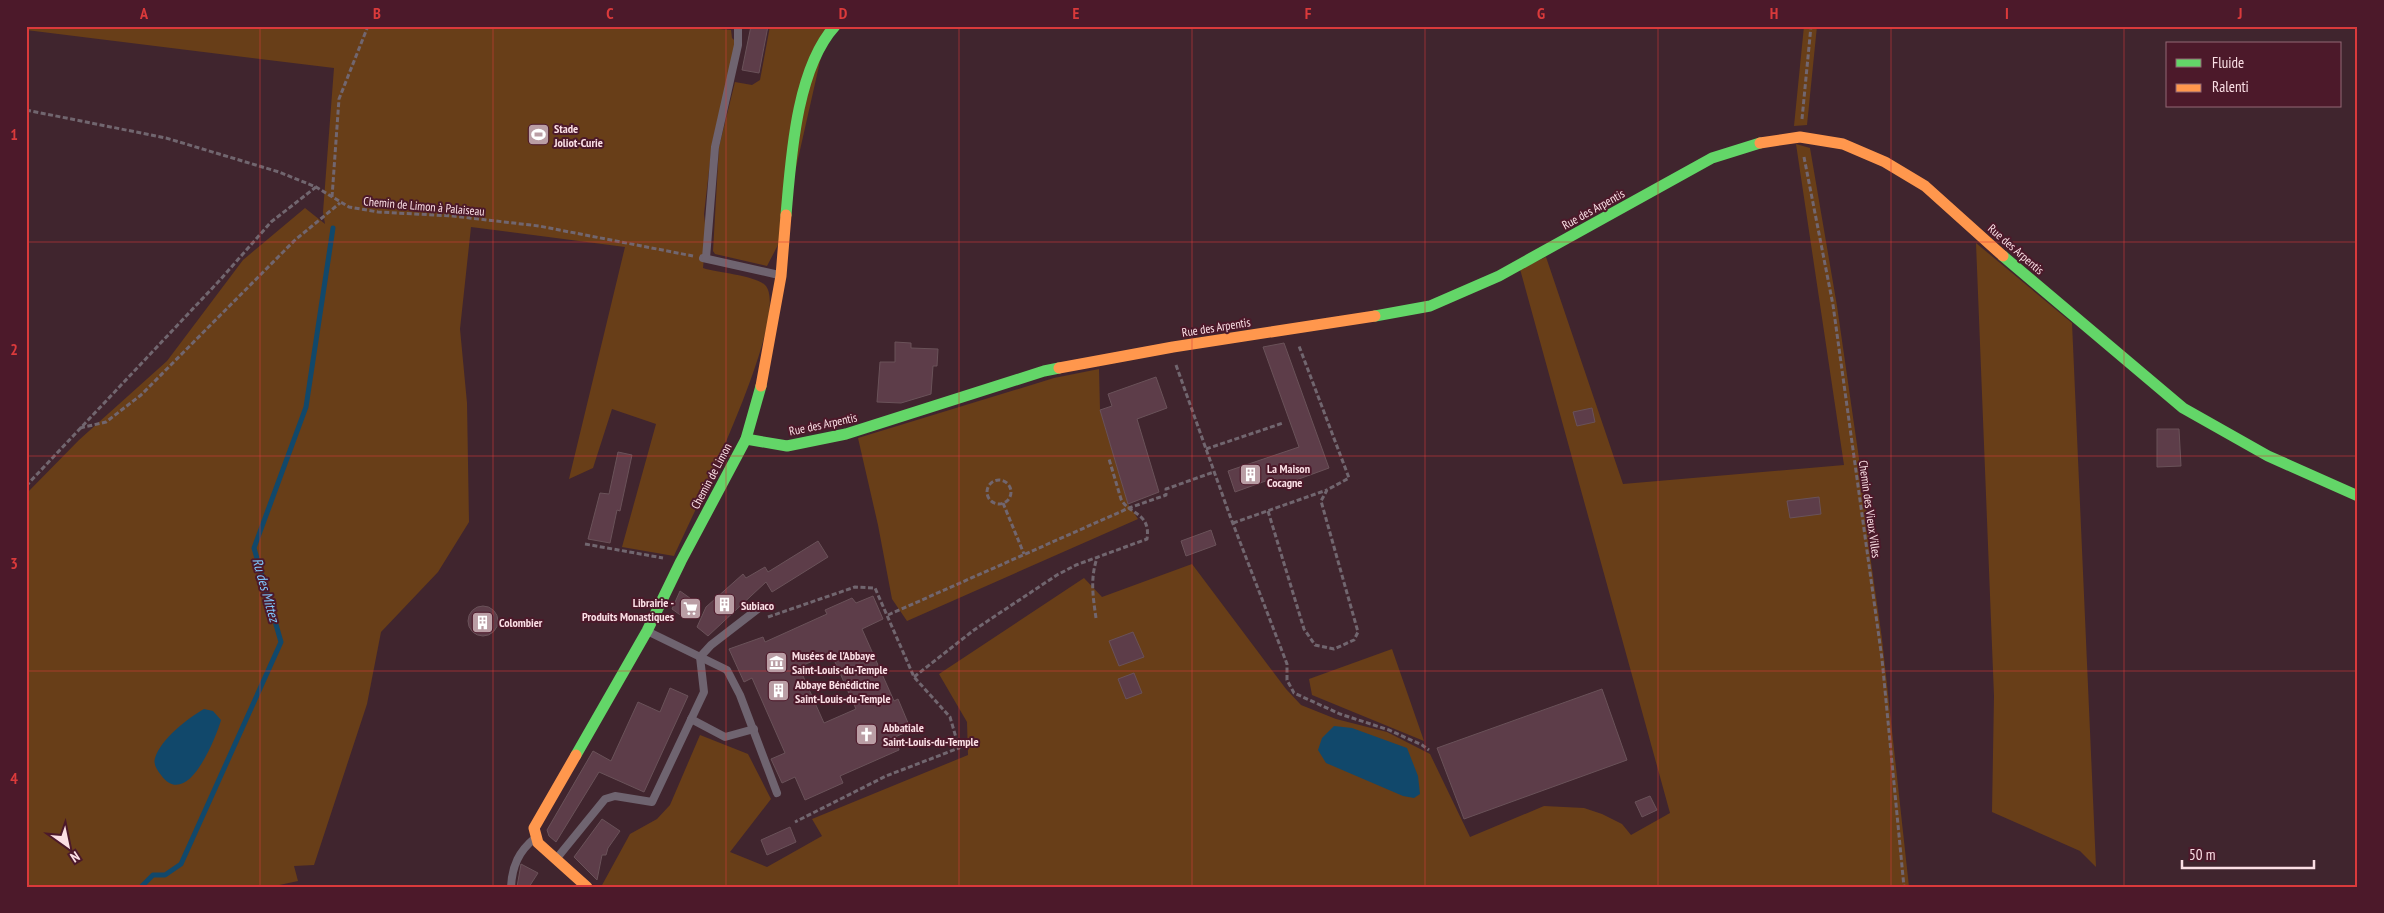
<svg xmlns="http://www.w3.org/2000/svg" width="2384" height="913" font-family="'PT Sans Narrow',sans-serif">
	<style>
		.green { fill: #683e18 }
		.water { fill: #11486b }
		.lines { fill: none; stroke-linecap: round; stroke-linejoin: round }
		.stream { stroke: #11486b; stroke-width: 5 }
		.building { fill: #5d3d49; stroke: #6a5259; fill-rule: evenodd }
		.path { stroke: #71666f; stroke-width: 3; stroke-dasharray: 5 2.5; stroke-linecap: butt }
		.lane { stroke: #6f6470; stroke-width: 8 }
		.fast { stroke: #63d668; stroke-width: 11 }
		.slow { stroke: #ff974d; stroke-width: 11 }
		.grid { fill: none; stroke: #da3a3b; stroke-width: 1; stroke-opacity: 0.55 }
		.labels { text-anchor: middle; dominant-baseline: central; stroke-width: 4; stroke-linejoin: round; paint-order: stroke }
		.poi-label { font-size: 12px; font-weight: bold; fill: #fbdfe5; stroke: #4c192a; text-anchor: start }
		.street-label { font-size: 12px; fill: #fbdfe5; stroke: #4c192a }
		.water-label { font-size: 14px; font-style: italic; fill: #80c8fe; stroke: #4c192a }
		.neatline { fill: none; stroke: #da3a3b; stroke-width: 2 }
		.grid-label { font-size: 16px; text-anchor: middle; font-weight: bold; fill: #da3a3b }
	</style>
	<rect width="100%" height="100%" fill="#40252e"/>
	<g class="green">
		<path d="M26,26H683L731,30L732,38L736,42L712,144L704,214L706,233L703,268C718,273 754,275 765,285C793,313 691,518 674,556L622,547L656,424L612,409L593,468L569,479L625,247L471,227L460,329L467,403L469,522L438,572L381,632L367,704L314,865L294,866L298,881L270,887H26V494L79,440L167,361L243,260L305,208L325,224L323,212L334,68L26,30Z"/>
		<path d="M770,26H828L779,243L767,266L715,254L713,251L719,147L735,82L752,85L760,80Z"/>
		<path d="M1804,26H1817L1807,125L1794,126Z"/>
		<path d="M1796,144L1810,148L1837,306L1870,535V555L1882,639L1909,887H601L630,834L657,819L670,805L700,735L748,754L771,799L730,852L767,867L822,836L812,819L968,755L967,722L939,674L1084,578L1102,597L1192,564L1286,689L1301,705L1336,719L1387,732L1430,754L1470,837L1544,806L1584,808L1602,814L1622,824L1631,835L1670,813L1520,269L1546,257L1623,484L1844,465Z"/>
		<path d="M1976,243L2072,323L2096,867L2080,851L1992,812L1994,696Z"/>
		<path d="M1099,369L1100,410L1128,504L1138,519L907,621L892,599L878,525L858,438L1054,378Z"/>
		<path d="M1392,649L1424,741L1312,695L1309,679Z"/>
	</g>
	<g class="water">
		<path d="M204,709L213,711L221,720C216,738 187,811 161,775C157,770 153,764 155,758C161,739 188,718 204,709Z"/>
		<path d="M1334,726L1352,728L1407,748L1418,776L1420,794L1414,798L1403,796L1326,763L1318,750L1322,738Z"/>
	</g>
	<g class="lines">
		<path class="stream" d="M141,887L153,875H165L181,864L281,642L254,548L306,407L333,228"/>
	</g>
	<g class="building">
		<path d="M751,26H768L759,73L742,70Z"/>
		<path d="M895,342L911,343V348L938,349L937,366H933L931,394L901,403L877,402L880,362H895Z"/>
		<path d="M1284,343L1329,468L1277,487L1274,478L1235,492L1228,471L1299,447L1263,347Z"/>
		<path d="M1156,377L1167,408L1137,419L1159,492L1128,504L1100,410L1112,406L1108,394Z"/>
		<path d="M1592,408L1595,422L1577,426L1573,412Z"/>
		<path d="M2157,429H2179L2181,466L2157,467Z"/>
		<path d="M618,452L632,455L620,511L617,510L610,543L588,539L600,493L609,494Z"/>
		<path d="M1819,497L1821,514L1790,518L1787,501Z"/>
		<path d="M1211,530L1216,545L1186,556L1181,541Z"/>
		<path d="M818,541L828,557L772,592L766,582L708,636L697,627L706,607L743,574L746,578L765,567L768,572Z"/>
		<path d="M680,591L694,601L683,617L672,609Z"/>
		<path d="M873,596L883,619L862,629L894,701L898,699L911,730L895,737L899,750L840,776L843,783L805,800L795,777L782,783L771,759L785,753L752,678L744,682L729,649L763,637L765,642L827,614L825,610L852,598L856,603ZM831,653L856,709L824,723L799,667Z"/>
		<circle cx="483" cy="621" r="15"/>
		<path d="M1133,632L1144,657L1119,666L1109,641Z"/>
		<path d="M1134,673L1142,693L1126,699L1118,679Z"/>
		<path d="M670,688L688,696L644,792L599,772L556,842L549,836L547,830L593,751L611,761L638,702L660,712Z"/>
		<path d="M1602,689L1627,760L1464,819L1437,748Z"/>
		<path d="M1650,796L1657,810L1642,817L1635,802Z"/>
		<path d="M602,819L620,831L608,848L606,855H602L597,880L574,857Z"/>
		<path d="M790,827L796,842L767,855L761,840Z"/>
		<path d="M521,864L538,873L529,887H517Z"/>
	</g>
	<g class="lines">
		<g class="path">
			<path d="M26,110L166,138L279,172L316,187L349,207L378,212L453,216L539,226L693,256"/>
			<path d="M1802,119L1811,26"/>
			<path d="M1804,157L1833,305L1882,659L1904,887"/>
			<path d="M332,197L339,99L368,26"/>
			<path d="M1176,365L1230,516L1287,664V680L1294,693L1340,714L1389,730L1422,745L1429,750"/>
			<path d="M80,428L106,422L141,395L295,240L340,203"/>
			<path d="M1206,449L1283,423"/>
			<circle cx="999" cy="492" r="12"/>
			<path d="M26,486L220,280L271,222L316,187"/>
			<path d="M1003,503L1024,554"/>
			<path d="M1268,511L1304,629L1315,645L1334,649L1354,640L1358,632L1321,501L1327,490L1349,478L1299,346"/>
			<path d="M1233,523L1327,490"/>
			<path d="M585,544L663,558"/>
			<path d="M888,615L1129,508L1166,495V489L1214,472"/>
			<path d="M768,617L855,587L875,588L914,677L950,717L959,748L886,776L795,822"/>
			<path d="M1096,618C1093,597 1090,579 1097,558"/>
			<path d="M914,677L974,630L1057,575L1076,565L1147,539C1151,512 1129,515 1121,499L1109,459"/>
		</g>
		<g class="lane">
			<path d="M703,258L779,275"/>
			<path d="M706,258L715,147L738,45V26"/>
			<path d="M649,632L727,670L740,695L777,793"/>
			<path d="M691,719L725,737L754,729"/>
			<path d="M557,858L605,799L615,796L652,802L704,692L700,657L711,645L759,608"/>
			<path d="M511,887C512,866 519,851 535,838"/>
		</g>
		<g class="fast">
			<path d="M786,215C791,158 796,69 835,26"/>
			<path d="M2003,256L2183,408L2268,456L2358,496"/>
			<path d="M1375,316L1430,306L1499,276L1712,158L1760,143"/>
			<path d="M746,439L787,446L846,434L1044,371L1059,368"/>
			<path d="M576,755L647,631L681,561L746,439L761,386"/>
		</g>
		<g class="slow">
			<path d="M1760,143L1800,137L1843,144L1885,162L1925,186L2003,256"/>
			<path d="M1059,368L1173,347L1375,316"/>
			<path d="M761,386L781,276L786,215"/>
			<path d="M576,755L534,828L538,843L587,887"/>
		</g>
	</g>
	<path class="grid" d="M260,26V887M493,26V887M726,26V887M959,26V887M1192,26V887M1425,26V887M1658,26V887M1891,26V887M2124,26V887M26,242H2358M26,456H2358M26,671H2358"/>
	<defs>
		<symbol id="stadium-square" viewBox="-11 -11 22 22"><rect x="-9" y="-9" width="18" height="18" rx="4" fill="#ba9ea5" stroke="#4c192a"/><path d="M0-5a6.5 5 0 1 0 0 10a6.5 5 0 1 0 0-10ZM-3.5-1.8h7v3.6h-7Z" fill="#fff"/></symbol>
		<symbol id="building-square" viewBox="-11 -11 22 22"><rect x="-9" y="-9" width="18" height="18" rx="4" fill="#ba9ea5" stroke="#4c192a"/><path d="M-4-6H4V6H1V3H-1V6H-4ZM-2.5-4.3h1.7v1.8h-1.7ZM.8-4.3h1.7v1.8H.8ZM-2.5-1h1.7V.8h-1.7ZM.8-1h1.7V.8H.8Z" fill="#fff"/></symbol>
		<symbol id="supermarket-square" viewBox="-11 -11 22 22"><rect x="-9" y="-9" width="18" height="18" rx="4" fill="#ba9ea5" stroke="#4c192a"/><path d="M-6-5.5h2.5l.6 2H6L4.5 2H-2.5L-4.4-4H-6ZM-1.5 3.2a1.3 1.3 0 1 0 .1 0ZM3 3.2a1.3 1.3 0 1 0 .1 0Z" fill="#fff"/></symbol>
		<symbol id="museum-square" viewBox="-11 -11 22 22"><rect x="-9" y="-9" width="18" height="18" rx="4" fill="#ba9ea5" stroke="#4c192a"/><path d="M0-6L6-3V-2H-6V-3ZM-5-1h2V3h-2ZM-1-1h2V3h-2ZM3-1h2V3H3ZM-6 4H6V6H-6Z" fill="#fff"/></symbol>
		<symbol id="church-square" viewBox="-11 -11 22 22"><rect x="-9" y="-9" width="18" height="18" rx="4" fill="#ba9ea5" stroke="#4c192a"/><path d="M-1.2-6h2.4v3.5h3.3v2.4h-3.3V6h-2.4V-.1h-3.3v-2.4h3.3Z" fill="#fff"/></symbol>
	</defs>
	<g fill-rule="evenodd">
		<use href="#stadium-square" x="526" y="122" width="25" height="25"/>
		<use href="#building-square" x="1238" y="462" width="25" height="25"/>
		<use href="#building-square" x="712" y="592" width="25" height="25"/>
		<use href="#supermarket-square" x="678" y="596" width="25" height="25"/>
		<use href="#building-square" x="470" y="610" width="25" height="25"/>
		<use href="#museum-square" x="764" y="650" width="25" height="25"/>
		<use href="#building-square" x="766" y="678" width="25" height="25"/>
		<use href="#church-square" x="854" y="722" width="25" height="25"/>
	</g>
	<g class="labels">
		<g class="poi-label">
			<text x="554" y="128">Stade<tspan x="554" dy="14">Joliot-Curie</tspan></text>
			<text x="1267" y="468">La Maison<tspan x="1267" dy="14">Cocagne</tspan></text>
			<text x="674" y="602" text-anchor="end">Librairie -<tspan x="674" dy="14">Produits Monastiques</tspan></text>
			<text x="741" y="605">Subiaco</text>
			<text x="499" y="622">Colombier</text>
			<text x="792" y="655">Musées de l'Abbaye<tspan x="792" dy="14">Saint-Louis-du-Temple</tspan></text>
			<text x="795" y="684">Abbaye Bénédictine<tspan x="795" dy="14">Saint-Louis-du-Temple</tspan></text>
			<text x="883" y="727">Abbatiale<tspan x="883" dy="14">Saint-Louis-du-Temple</tspan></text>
		</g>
		<g class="street-label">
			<text transform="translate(424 206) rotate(5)">Chemin de Limon à Palaiseau</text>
			<text transform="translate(1593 209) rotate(-29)">Rue des Arpentis</text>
			<text transform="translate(2016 249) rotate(41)">Rue des Arpentis</text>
			<text transform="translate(1216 327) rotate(-9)">Rue des Arpentis</text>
			<text transform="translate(823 424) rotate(-12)">Rue des Arpentis</text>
			<text transform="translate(711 476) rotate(-62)">Chemin de Limon</text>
			<text transform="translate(1870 509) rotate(82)">Chemin des Vieux Villes</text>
		</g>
		<g class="water-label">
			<text transform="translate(266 590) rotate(74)">Ru des Mittez</text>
		</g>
	</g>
	<rect width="2384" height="913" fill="none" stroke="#4c192a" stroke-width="55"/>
	<rect x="2166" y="42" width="175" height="65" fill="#4c192a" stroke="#926875"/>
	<rect x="2176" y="59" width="25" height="8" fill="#63d668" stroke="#926875"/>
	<text x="2212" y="68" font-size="15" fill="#fbdfe5">Fluide</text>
	<rect x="2176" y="84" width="25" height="8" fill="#ff974d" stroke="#926875"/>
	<text x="2212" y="92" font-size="15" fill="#fbdfe5">Ralenti</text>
	<g transform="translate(68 846) rotate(147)" stroke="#4c192a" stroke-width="4" paint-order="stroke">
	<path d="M0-4L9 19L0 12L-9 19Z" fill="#fbdfe5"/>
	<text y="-8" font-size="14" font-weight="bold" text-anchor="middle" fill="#fbdfe5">N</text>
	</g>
	<path d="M2182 860v8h132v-8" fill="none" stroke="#fbdfe5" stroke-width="2.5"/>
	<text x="2189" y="860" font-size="15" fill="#fbdfe5" stroke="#4c192a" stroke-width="4" paint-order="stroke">50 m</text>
	<rect x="28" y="28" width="2328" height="858" class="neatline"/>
	<g class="grid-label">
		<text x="144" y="19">A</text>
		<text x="377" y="19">B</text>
		<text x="610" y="19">C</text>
		<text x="843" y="19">D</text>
		<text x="1076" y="19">E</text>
		<text x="1308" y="19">F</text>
		<text x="1541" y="19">G</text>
		<text x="1774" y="19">H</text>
		<text x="2007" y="19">I</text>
		<text x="2240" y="19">J</text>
		<text x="14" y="140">1</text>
		<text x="14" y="355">2</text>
		<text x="14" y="569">3</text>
		<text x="14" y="784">4</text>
	</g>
</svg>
